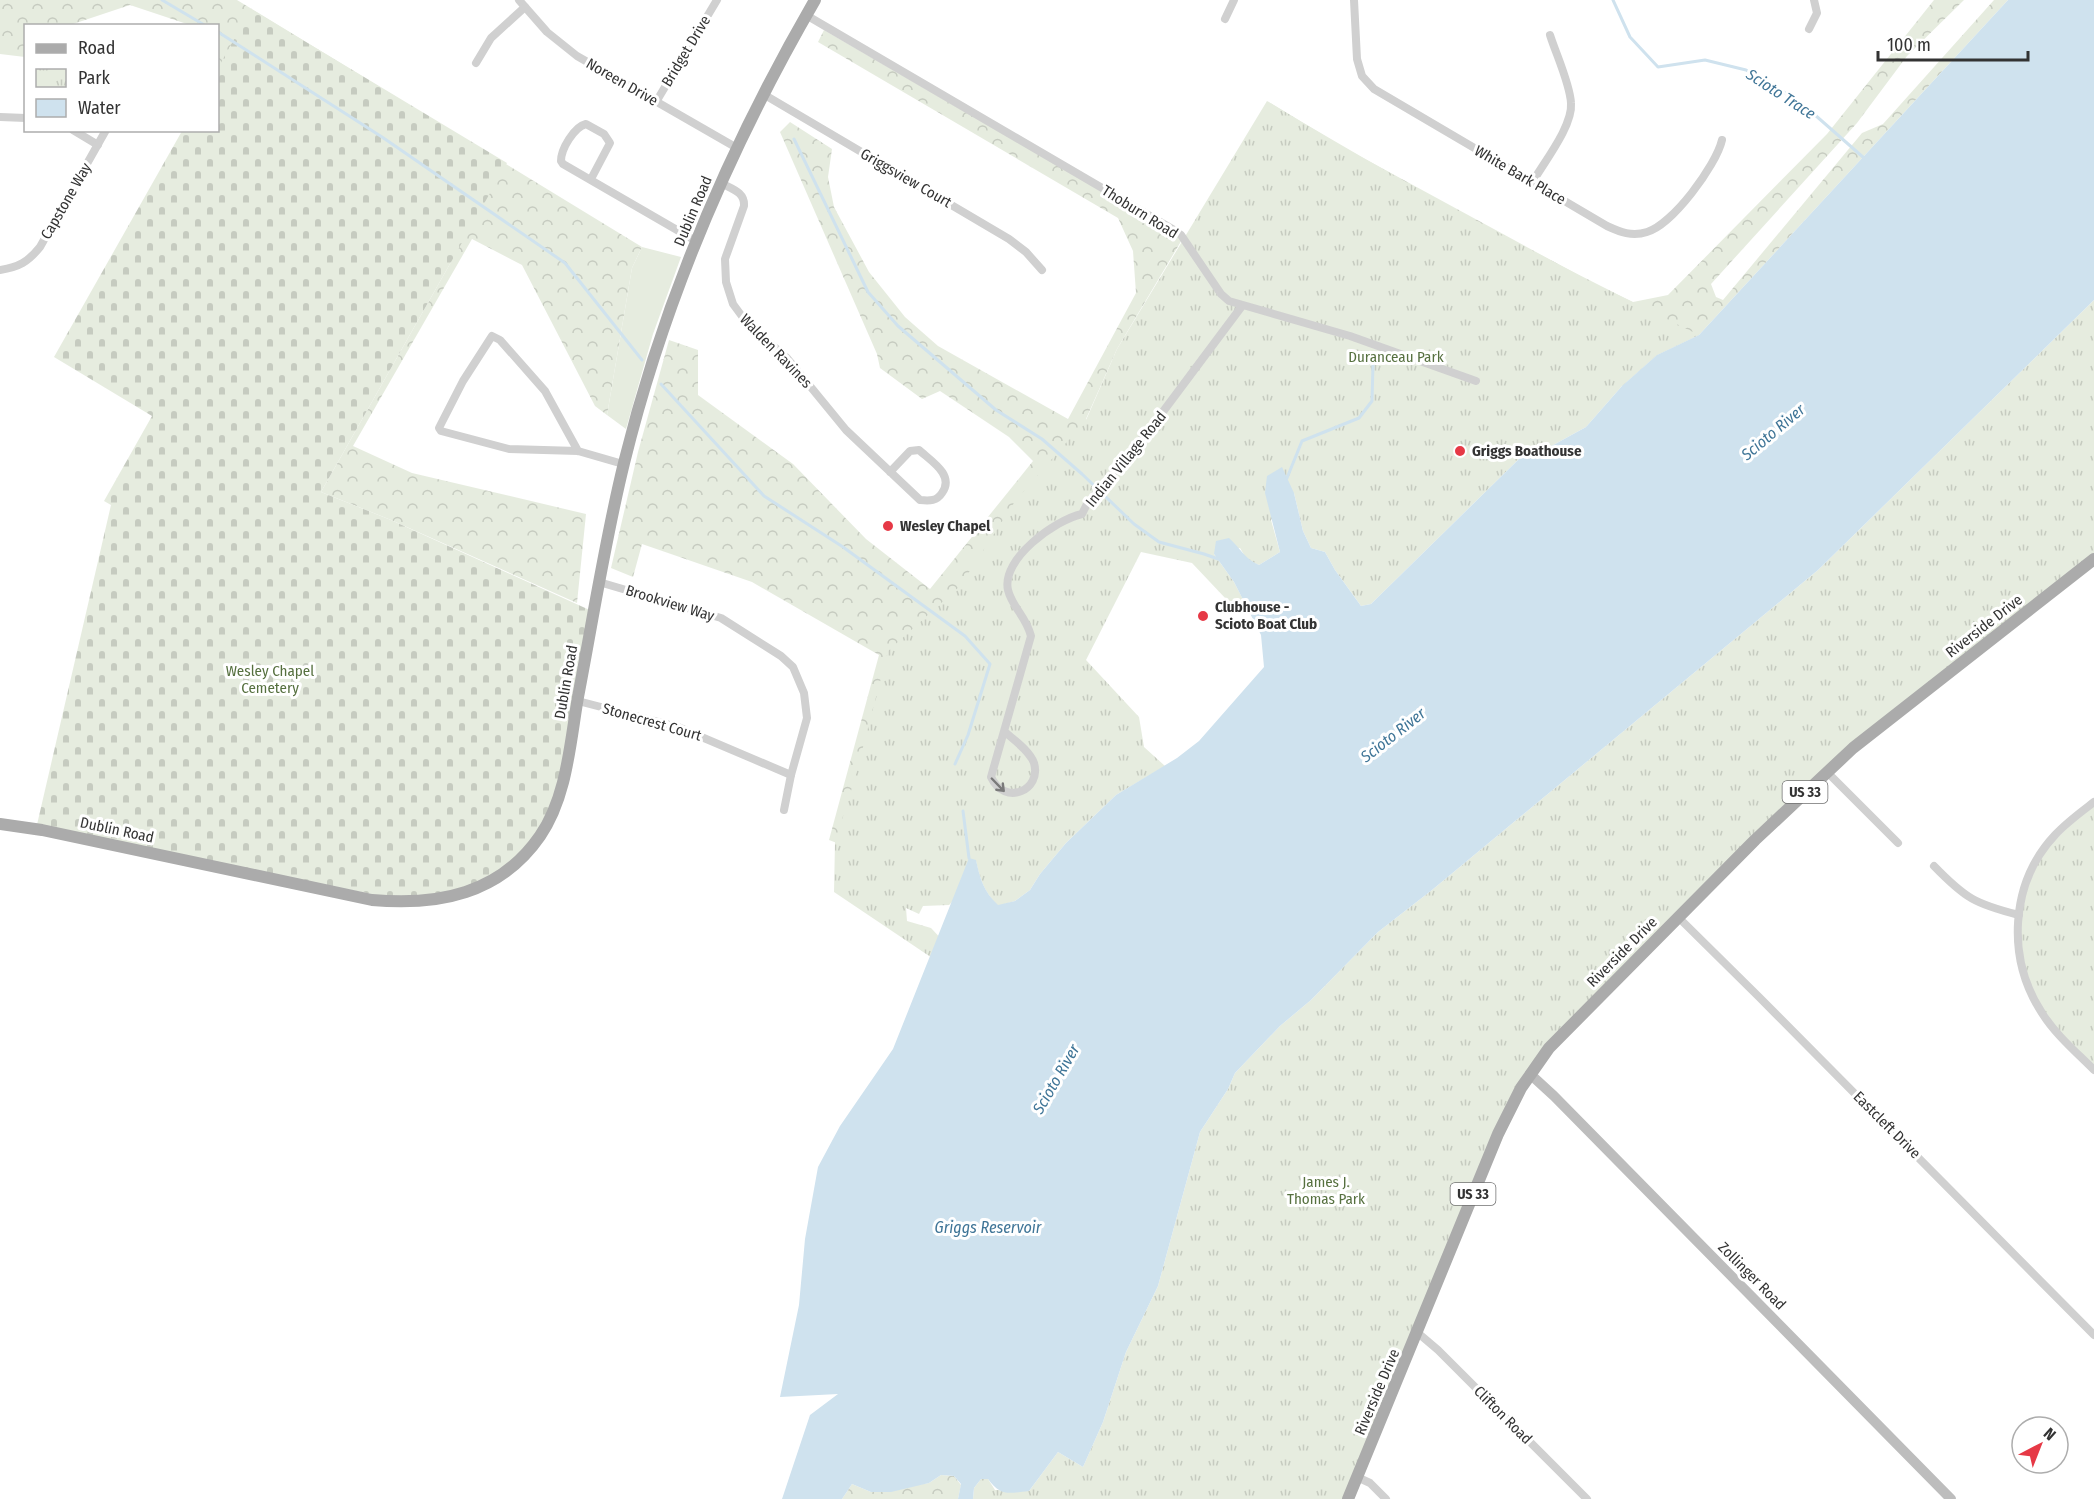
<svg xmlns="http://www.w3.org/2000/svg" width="2094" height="1499" font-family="'Fira Sans Condensed',sans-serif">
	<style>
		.grass { fill: #e6ecdf }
		.forest { fill: url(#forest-crowns) }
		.cemetery { fill: url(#cemetery-stones) }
		.park { fill: url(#park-tufts) }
		.water { fill: #cfe2ee }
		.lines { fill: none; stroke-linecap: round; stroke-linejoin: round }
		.stream { stroke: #cfe2ee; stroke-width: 3 }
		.minor { stroke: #d0d0d0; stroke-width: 8 }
		.secondary { stroke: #bdbdbd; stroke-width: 10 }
		.primary { stroke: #ababab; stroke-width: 12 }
		.oneway { stroke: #7a7a7a }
		.poi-dot { fill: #e63946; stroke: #fff; stroke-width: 2 }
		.labels { text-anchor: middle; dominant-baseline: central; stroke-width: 6; stroke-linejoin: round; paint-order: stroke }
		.shield { fill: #fff; stroke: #707070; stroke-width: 1.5 }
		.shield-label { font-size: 14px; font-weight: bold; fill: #333 }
		.street-label { font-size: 15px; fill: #333; stroke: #fff }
		.park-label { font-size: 15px; fill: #56703f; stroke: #fff }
		.poi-label { font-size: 15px; font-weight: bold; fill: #333; stroke: #fff; text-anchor: start }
		.water-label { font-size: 16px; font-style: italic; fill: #3f7597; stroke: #fff }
	</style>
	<defs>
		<pattern id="forest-crowns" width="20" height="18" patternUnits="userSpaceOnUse" patternTransform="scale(1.5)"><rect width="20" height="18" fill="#e6ecdf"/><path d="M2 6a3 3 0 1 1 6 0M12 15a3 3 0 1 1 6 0" fill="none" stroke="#c6cbc0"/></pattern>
		<pattern id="cemetery-stones" width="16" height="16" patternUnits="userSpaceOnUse" patternTransform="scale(1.5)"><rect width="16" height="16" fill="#e6ecdf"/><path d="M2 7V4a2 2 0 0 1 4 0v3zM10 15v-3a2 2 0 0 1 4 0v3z" fill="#c6cbc0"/></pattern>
		<pattern id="park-tufts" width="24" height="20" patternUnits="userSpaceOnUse" patternTransform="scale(1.5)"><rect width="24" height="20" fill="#e6ecdf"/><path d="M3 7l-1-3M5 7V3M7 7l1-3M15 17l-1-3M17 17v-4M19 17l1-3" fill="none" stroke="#c6cbc0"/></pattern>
	</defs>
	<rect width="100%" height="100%" fill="#fff"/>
	<path class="grass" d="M642,247L681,257L653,334L626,429L607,415L632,268Z"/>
	<g class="forest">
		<path d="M0,0H237L642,247L632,268L607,415L595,406L522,265L472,239L353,446L412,473L586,514L577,603L391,520L321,492L451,262L218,120V26L190,25L130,5L70,25L26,26L25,57L0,54Z"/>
		<path d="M1934,0H1964L1907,56L1857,123L1711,284L1716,297L1723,300L1862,133L1883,124L1994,0H2008L1699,335L1657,355L1622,386L1267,101L1343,147L1593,283L1633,302L1668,295L1827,134Z"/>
		<path d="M824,30L1183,238L1117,349L1086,419L1111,443L863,853L829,840L879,655L752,582L642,544L633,577L611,568L638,452L669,340L698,350V395L793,464L866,539L930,589L1033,461L1009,437L940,391L922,399L880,368L877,354L780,132L790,122L832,149L828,177L834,207L869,272L905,317L938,346L1068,419L1136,293L1133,251L1118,218L818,42Z"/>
		<path d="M941,1475L954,1476L961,1485L958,1499H842L852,1484L871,1492L929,1483Z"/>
	</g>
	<path class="cemetery" d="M251,9L507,163L321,492L391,520L594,612L562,782L536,842L492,881L413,902L36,829L111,505L104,501L152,416L54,357L182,131L218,130V68Z"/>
	<g class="park">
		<path d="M1267,101C1407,186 1552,263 1699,335L1657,355L1622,386L1586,427L1546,449L1520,458L1371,604L1361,606L1335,570L1325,552L1311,548L1303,531L1294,493L1271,520L1280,552L1259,565L1247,560L1240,548L1214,554L1234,582L1248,609L1226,599L1192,563L1141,552L1086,660L1139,717L1144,747L1165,766L1116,795L1066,843L1040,874L1030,890L1015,901L998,906C984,892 980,879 976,861L954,900L949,905L923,906L919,914L906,908L907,921L931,928L946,944L944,966L834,892L835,842L855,778L888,651L960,586L1016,500L1086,420L1117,349Z"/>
		<path d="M2094,300V559L1853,748L1530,1074L1348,1499H973L974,1488L981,1479H988L995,1490L1029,1491L1058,1452L1083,1467L1103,1422L1126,1352L1158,1286L1200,1132L1228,1089L1235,1073L1280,1026L1311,1000L1378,932L1432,890L1818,570Z"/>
		<path d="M2094,802V1070L2042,1013L2020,963V904L2043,852Z"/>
	</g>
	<path class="water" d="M2008,0H2094V300L1818,570L1432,890L1378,932L1311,1000L1280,1026L1235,1073L1228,1089L1200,1132L1158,1286L1126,1352L1103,1422L1083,1467L1058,1452L1029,1491C1009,1493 1001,1497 988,1479H981L974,1488L973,1499H958L961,1484L954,1476L941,1475L929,1483L891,1492H871L852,1484L842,1499H782L810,1415L838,1394L780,1397L799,1305L805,1239L818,1167L840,1126L893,1049L969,858L976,860C980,879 984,892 998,905L1015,901L1030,890L1040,874L1066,843L1116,795L1177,758L1199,741L1264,667L1261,635L1234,582L1214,554L1216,541L1229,538C1240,548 1245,559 1259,565L1280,552L1265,493L1267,476L1282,467L1294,493L1303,531L1311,548L1325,552L1335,570L1361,606L1371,604L1520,458L1546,449L1586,427L1622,386L1657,355L1699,335Z"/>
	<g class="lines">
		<g class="stream">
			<path d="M162,0L206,26"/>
			<path d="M1613,0L1630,37L1658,67L1705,60L1746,70L1781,90L1815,115L1864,158"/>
			<path d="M218,32L382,137L565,263L642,360"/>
			<path d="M794,139L868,292L898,326L996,410L1042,439L1082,474L1134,524L1159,542L1204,554L1221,560"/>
			<path d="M661,384L764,496L843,547L965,636L990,664L968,735L955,764"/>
			<path d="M1287,478L1302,441L1359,418L1372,401L1373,364"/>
			<path d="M963,811L969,858"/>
		</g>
		<g class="minor">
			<path d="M519,0L547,32L577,56L737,148"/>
			<path d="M1354,0L1357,59L1362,76L1374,89L1607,226C1620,232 1632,237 1647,232C1672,225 1716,166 1722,140"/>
			<path d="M806,15L1174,230L1181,235L1221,294L1229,301L1350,336L1476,381"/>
			<path d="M1225,19L1234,0"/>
			<path d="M1809,29L1817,13L1814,0"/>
			<path d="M476,63L491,38L525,7"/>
			<path d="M763,94L1009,239L1026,252L1042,270"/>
			<path d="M656,102L717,0"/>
			<path d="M0,117L26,118"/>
			<path d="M73,130L98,145"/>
			<path d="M591,179L610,143L604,134L586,124C574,127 561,149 561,161L563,164L696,241"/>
			<path d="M721,183C732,189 745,192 744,206L725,259L726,282L733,304L747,323L787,358L846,430L920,500C930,501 937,501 942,493C955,475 931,461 919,450L910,451L890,472"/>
			<path d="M1532,183C1544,162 1573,126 1571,103C1570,84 1556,54 1550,35"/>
			<path d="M0,270C19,267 28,262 40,247L106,130"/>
			<path d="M578,451L545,391L500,340L492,336L463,381L442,422L439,428L441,431L509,449L578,451L623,464"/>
			<path d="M599,582L721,618L781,656L793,667L804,693L807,718L791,775L784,810"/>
			<path d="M578,701L678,727L791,775"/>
			<path d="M1005,732C1014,740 1030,751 1034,763C1042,790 1005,807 991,777L1031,636C1026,616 1012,607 1008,590C1001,559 1055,520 1082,514L1087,504L1150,429L1242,306"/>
			<path d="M1827,772L1898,843"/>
			<path d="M2094,802C2081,812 2067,822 2055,835C2010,883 2006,958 2042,1013C2055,1034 2076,1052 2094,1070"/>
			<path d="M1934,866C1965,898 1975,904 2019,915"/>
			<path d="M1678,917L1759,997L2094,1335"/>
			<path d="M1418,1333L1438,1350L1587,1499"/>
			<path d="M1357,1477L1370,1483L1386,1499"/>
		</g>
		<path class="secondary" d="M1530,1074L1554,1096L1951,1499"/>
		<g class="primary">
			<path d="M0,824L42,830L372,900C438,906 500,894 540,836C567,797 570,743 578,697C593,619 605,540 624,463C664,300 731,145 815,0"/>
			<path d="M1348,1499L1498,1134L1521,1088L1549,1048L1755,840L1853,748L2094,559"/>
		</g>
	</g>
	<defs><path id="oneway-shaft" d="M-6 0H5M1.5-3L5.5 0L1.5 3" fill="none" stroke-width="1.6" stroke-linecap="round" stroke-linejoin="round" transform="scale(1.5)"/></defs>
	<use class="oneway" href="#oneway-shaft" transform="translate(998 785) rotate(46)"/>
	<g class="poi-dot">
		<circle cx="1460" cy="451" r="6"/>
		<circle cx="888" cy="526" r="6"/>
		<circle cx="1203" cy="616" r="6"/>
	</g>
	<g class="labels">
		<g class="shield">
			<rect x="1782.5" y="781" width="45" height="22" rx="4.5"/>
			<rect x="1450.5" y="1183" width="45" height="22" rx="4.5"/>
		</g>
		<g class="shield-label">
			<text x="1805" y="792">US 33</text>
			<text x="1473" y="1194">US 33</text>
		</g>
		<g class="street-label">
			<text transform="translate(686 51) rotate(-59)">Bridget Drive</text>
			<text transform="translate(622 82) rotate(30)">Noreen Drive</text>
			<text transform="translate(1520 175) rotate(30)">White Bark Place</text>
			<text transform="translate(906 178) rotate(30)">Griggsview Court</text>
			<text transform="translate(66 201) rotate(-60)">Capstone Way</text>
			<text transform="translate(693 211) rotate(-67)">Dublin Road</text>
			<text transform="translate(1140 212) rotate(32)">Thoburn Road</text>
			<text transform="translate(776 351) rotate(46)">Walden Ravines</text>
			<text transform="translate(1126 459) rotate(-51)">Indian Village Road</text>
			<text transform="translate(670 603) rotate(17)">Brookview Way</text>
			<text transform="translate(1984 626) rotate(-38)">Riverside Drive</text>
			<text transform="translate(566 682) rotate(-80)">Dublin Road</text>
			<text transform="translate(652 722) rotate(16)">Stonecrest Court</text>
			<text transform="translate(117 830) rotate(12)">Dublin Road</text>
			<text transform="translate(1622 952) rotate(-45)">Riverside Drive</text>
			<text transform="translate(1887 1125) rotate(45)">Eastcleft Drive</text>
			<text transform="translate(1752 1276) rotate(45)">Zollinger Road</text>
			<text transform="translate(1377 1392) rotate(-67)">Riverside Drive</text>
			<text transform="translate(1503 1415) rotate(45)">Clifton Road</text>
		</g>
		<g class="park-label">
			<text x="1396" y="357">Duranceau Park</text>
			<text x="270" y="671">Wesley Chapel<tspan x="270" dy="17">Cemetery</tspan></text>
			<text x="1326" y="1182">James J.<tspan x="1326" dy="17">Thomas Park</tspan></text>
		</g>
		<g class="poi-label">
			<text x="1472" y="451">Griggs Boathouse</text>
			<text x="900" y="526">Wesley Chapel</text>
			<text x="1215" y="607">Clubhouse -<tspan x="1215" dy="17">Scioto Boat Club</tspan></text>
		</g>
		<g class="water-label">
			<text transform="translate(1781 94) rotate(33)">Scioto Trace</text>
			<text transform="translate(1773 432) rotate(-40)">Scioto River</text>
			<text transform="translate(1393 735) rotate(-38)">Scioto River</text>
			<text transform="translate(1056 1079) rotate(-60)">Scioto River</text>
			<text x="988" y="1227">Griggs Reservoir</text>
		</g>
	</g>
	<rect x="24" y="24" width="195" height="108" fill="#ffffff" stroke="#adadad" stroke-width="1.5"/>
	<rect x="36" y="44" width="30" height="9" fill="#ababab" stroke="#adadad" stroke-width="1.5"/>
	<text x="78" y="54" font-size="18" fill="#333333">Road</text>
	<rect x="36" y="69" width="30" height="18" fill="url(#park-tufts)" stroke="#adadad" stroke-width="1.5"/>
	<text x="78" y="84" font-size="18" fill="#333333">Park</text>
	<rect x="36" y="99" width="30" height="18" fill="#cfe2ee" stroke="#adadad" stroke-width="1.5"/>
	<text x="78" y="114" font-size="18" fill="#333333">Water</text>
	<g transform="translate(2040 1445) rotate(42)"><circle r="28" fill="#ffffff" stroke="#adadad" stroke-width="1.5"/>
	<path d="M0-4.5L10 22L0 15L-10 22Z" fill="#e63946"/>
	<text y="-9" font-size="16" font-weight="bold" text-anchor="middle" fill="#333333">N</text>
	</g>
	<path d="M1878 51v9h150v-9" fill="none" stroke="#333333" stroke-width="3"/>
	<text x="1887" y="51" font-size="18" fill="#333333" stroke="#ffffff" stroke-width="4.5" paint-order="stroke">100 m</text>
</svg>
